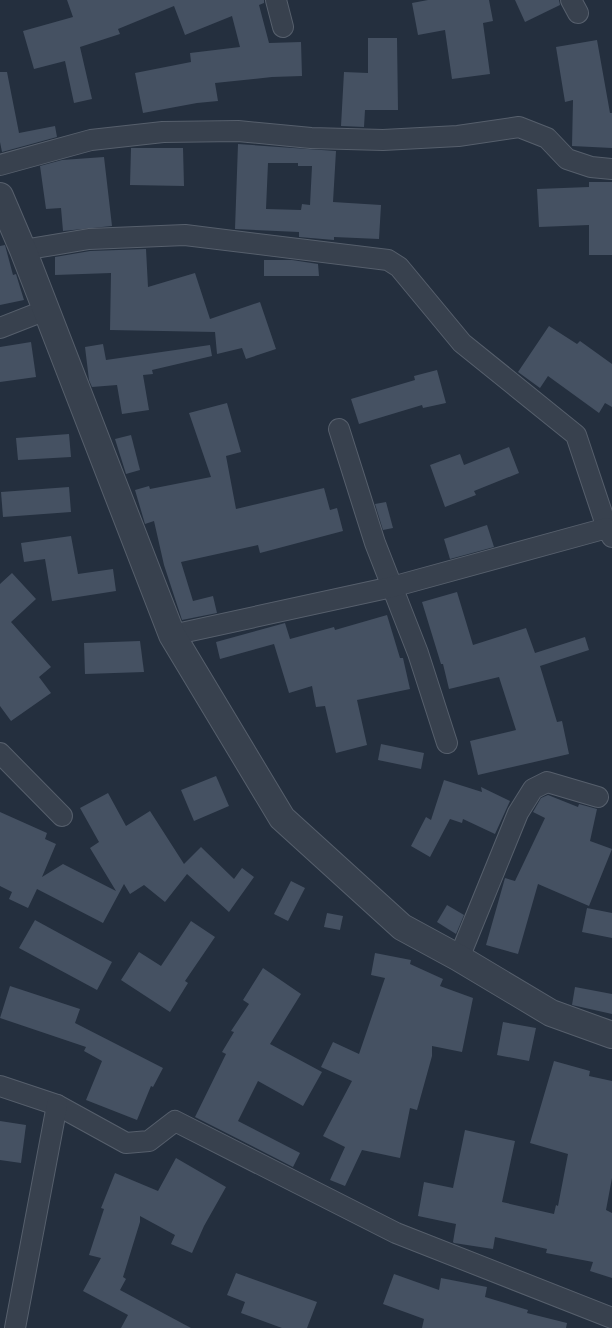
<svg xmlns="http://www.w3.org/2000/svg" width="612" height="1328" font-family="'DM Sans',sans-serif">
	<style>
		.building { fill: #455162; fill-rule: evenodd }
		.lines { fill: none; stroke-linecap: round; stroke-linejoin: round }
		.minor-casing { stroke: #565f6c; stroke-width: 22 }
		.tertiary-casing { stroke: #565f6c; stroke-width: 28 }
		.minor { stroke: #38414e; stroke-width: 20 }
		.tertiary { stroke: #38414e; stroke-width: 26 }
	</style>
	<rect width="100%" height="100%" fill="#242f3e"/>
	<g class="building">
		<path d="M67,0H264V3L259,5L269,43L301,42L302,76L272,77L215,83L218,101L197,103L143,113L135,73L191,62L190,53L240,47L232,16L185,35L174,6L118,29L120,34L80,47L92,99L74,103L65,61L34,69L23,31L73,17Z"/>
		<path d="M428,0H489L493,21L483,23L490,74L452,79L445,30L418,35L412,3Z"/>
		<path d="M515,0H559L560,5L525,22Z"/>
		<path d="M368,38H397L398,110H365L364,127L341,126L344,72L368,73Z"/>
		<path d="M597,40L610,113H612V148L572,146L573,100L565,102L556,47Z"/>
		<path d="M0,72H7L19,133L55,126L57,137L2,152L0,142Z"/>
		<path d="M238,144L336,151L333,202L381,205L379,239L334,237V240L299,237V232L235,229ZM268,163H298V166H312L310,205L302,204L301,210L266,209Z"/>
		<path d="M131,148H183L184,186L130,185Z"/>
		<path d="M104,157L112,226L63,231L61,208L46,209L40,166L62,160Z"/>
		<path d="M589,182H612V255H589V225L539,227L537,189L589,187Z"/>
		<path d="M5,245L13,275L16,274L24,300L0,305V246Z"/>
		<path d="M146,249L148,287L195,273L210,319L260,302L276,349L246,359L242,348L217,354L215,332L110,330L111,273L55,275V257L90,251Z"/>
		<path d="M264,260H292L318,264L319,276H264Z"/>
		<path d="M549,326L577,344L580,341L612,364V407L605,403L599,413L548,376L540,388L518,372Z"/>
		<path d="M31,342L36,377L0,382V347Z"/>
		<path d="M103,344L106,360L210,345L212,356L152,370L153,374L143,375L149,410L122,414L117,385L92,387L89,380L85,347Z"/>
		<path d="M437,370L446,403L423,408L422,405L359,424L351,399L415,380L414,376Z"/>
		<path d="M227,403L241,452L226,456L236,509L324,488L330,510L337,508L343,531L260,553L258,545L181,562L193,601L213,596L217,613L182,620L164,565L154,521L145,524L135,490L149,486L150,489L211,477L189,413Z"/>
		<path d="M69,434L71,457L18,460L16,438Z"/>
		<path d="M131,435L140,470L126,474L115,439Z"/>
		<path d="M509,447L519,473L474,491L476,495L445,507L430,465L460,454L464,465Z"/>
		<path d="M69,487L71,512L3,517L1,492Z"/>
		<path d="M386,502L393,528L383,530L375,504Z"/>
		<path d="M487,525L494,547L450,559L444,539Z"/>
		<path d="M71,536L78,574L113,569L116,591L52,601L45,559L24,562L21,543Z"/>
		<path d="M12,573L36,599L11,622L51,667L39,677L51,693L11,721L0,706V584Z"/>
		<path d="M457,592L473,645L526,628L535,653L585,637L589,650L540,666L557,722L562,721L569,754L478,775L470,741L516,730L499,677L449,689L443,664H441L422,602Z"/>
		<path d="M387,615L400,658H403L410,689L357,700L367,745L336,753L325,706L316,707L312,686L289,693L274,644L220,659L216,642L285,623L290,639L334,627L335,630Z"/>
		<path d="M140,641L144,672L85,674L84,643Z"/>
		<path d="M381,744L424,753L421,769L378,760Z"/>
		<path d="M216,776L229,806L194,821L181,790Z"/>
		<path d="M444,780L482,792L481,787L510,801L495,834L463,819L462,823L450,819L430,857L411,846L426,817L431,820Z"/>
		<path d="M108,793L126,826L150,811L184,864L201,847L234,879L242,868L254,877L229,912L187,874L165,902L144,885L130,894L124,884L103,923L37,889L28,908L9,899L12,892L0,886V812L47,833L45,839L56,844L42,877L63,864L116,891L90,848L99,842L80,808Z"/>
		<path d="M548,795L578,807L579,804L597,809L590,841L612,849L589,906L538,884L518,954L486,945L505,878L515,881L545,818L533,812L541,798Z"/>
		<path d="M291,881L305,888L288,921L274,914Z"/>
		<path d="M447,905L464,915L456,934L437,922Z"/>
		<path d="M587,908L612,913V938L582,932Z"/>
		<path d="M327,913L343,916L340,930L324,927Z"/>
		<path d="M35,920L112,962L97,990L19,948Z"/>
		<path d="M191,921L215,937L185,981L188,983L170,1012L121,980L139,952L161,966Z"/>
		<path d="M375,953L411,960L410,964L443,979L440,986L473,998L462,1052L432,1046V1056L417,1110L410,1108L400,1158L362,1150L345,1186L330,1180L345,1147L323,1136L352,1081L321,1067L333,1042L359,1054L385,978L371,975Z"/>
		<path d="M263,968L301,994L270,1044L322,1072L303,1106L258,1081L238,1121L300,1153L293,1167L195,1117L226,1054L222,1052L234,1032L231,1031L249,1004L243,1000Z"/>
		<path d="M10,986L80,1009L75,1023L163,1068L153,1087L151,1086L137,1120L86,1100L102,1061L84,1051L86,1047L0,1018Z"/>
		<path d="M575,987L612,994V1014L572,1005Z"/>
		<path d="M503,1022L536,1028L529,1061L497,1055Z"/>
		<path d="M554,1061L590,1071L589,1076L612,1081V1178L606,1210L612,1213V1278L590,1271L593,1262L546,1253L547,1249L495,1237L493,1249L454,1243L453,1242L456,1224L418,1216L424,1182L453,1188L465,1130L515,1141L502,1202L554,1214L556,1205L558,1206L568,1154L530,1143Z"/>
		<path d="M0,1121L26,1125L21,1163L0,1160Z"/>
		<path d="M176,1158L226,1187L204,1226L192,1253L171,1244L175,1235L140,1216V1222L123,1277L126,1279L120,1290L191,1328H121L128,1315L83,1291L101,1258L89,1255L104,1209L101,1208L115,1173L158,1191Z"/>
		<path d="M236,1273L317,1302L307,1328H282L241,1313L245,1302L227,1295Z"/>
		<path d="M394,1274L439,1290L441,1278L487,1287L485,1297L528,1310L527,1313L567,1323L566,1328H422L424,1319L383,1304Z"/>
	</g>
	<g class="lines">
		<defs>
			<g id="minor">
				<path d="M276,0L283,27"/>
				<path d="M571,0L578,13"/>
				<path d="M0,165L91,140L163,132L238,131L311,138L383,140L458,136L519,127L547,138L567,159L591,167L612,169"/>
				<path d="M23,250L89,239L185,235L388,260L399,267L462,343L576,435L607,528"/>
				<path d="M0,328L46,310"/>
				<path d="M339,429L375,543L418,653L447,743"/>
				<path d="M172,635L392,587L607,528L612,537"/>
				<path d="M0,753L62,816"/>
				<path d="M459,958L518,813L533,789L547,782L598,797"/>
				<path d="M0,1086L57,1105L126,1143L149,1141L175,1121L396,1233L612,1318"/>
				<path d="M15,1328L57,1105"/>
			</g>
			<path id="tertiary" d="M0,196L23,250L172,635L282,818L402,927L459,958L551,1013L612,1035"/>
		</defs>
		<use href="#minor" class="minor-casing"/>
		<use href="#tertiary" class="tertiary-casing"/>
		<use href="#minor" class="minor"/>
		<use href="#tertiary" class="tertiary"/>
	</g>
</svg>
